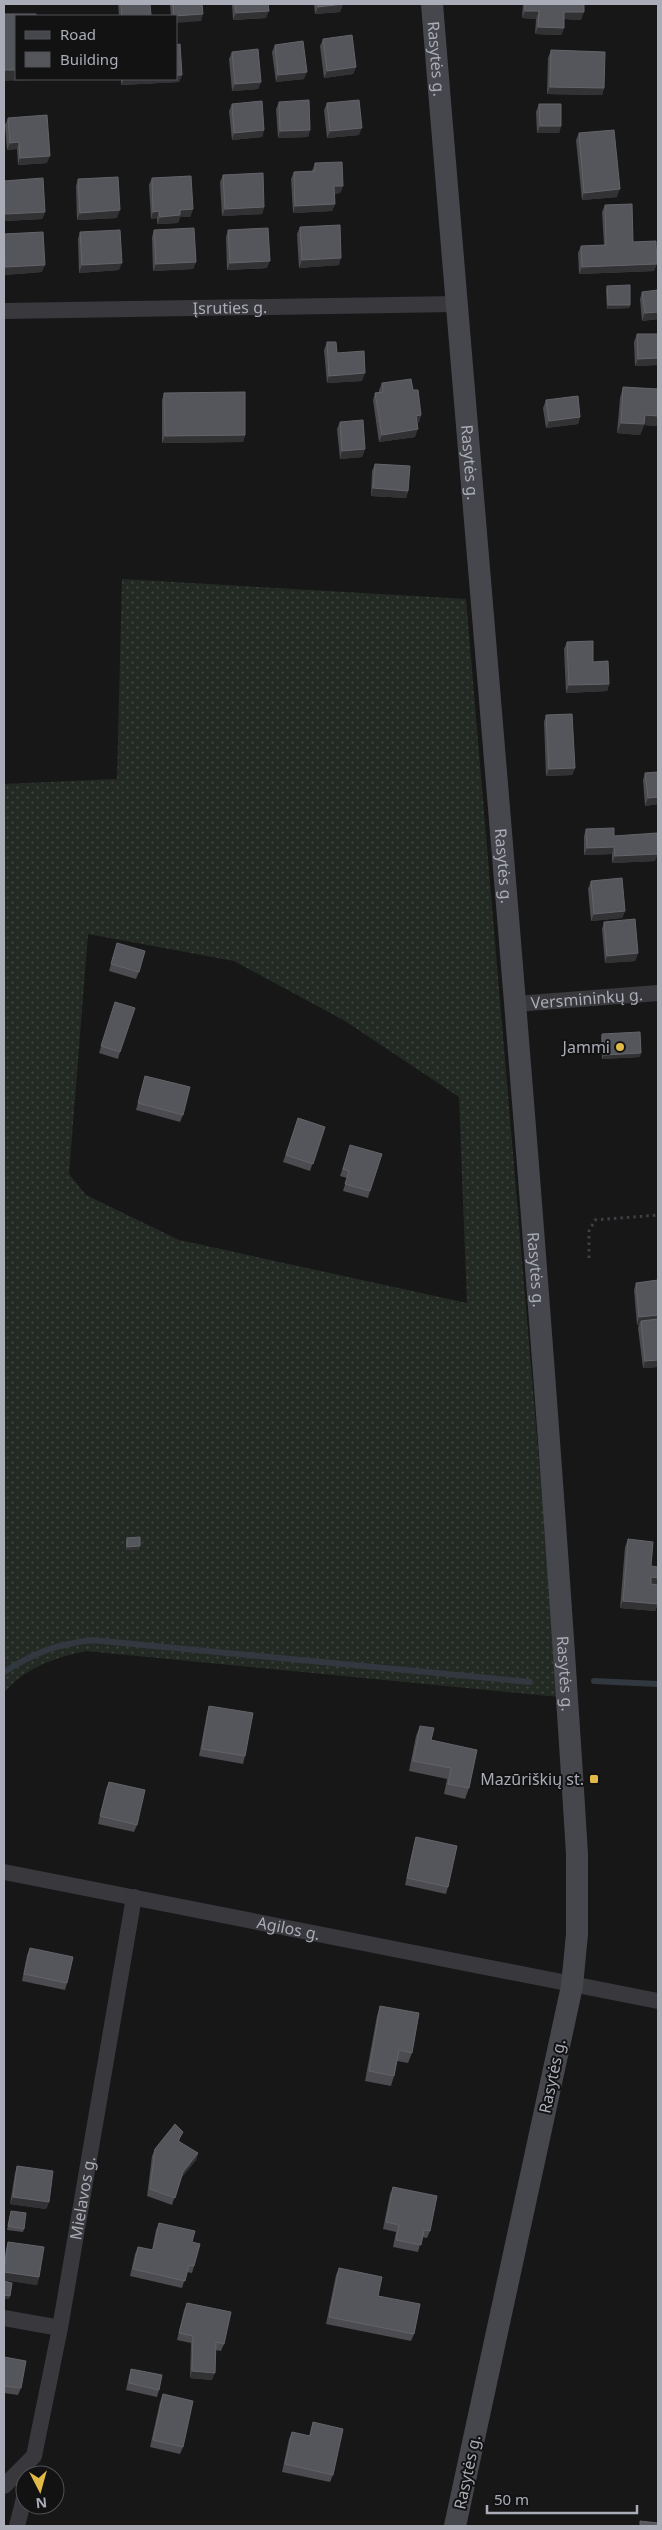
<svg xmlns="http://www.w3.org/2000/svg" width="662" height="2530" font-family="'Noto Sans',sans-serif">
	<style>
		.grass { fill: url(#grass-dots); fill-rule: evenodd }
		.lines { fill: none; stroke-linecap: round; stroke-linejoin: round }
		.stream { stroke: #313840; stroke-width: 6 }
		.path { stroke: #3e3f44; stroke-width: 3; stroke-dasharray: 2.5 4; stroke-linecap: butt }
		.street { stroke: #38383d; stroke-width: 16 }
		.secondary { stroke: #46474d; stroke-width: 22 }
		.wall { fill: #4b4b50 }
		.shaded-wall { fill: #323235 }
		.building { fill: #55565b; stroke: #636469 }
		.poi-dot { fill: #e1b946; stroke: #121213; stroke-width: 2 }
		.labels { text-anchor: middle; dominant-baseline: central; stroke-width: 4; stroke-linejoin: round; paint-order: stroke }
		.street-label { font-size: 16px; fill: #aaadb7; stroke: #121213 }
		.poi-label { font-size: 16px; fill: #aaadb7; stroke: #121213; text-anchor: end }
	</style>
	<defs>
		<pattern id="grass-dots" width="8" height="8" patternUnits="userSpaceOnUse" patternTransform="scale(1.25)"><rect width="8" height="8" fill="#232a24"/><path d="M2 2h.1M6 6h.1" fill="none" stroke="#404642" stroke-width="1.8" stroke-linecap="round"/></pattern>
	</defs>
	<rect width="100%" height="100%" fill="#171718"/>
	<path class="grass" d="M122,579L466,599L559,1697L86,1651C55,1658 25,1667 4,1693V784L117,779ZM88,934L234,961L345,1021L459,1097L467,1303L179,1240L86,1195L69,1174Z"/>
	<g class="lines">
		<g class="stream">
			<path d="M4,1672C36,1652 54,1645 92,1640L530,1682"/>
			<path d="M594,1681L658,1684"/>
		</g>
		<path class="path" d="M589,1258V1231L595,1220L658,1215"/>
		<g class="street">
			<path id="s1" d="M4,311L456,304"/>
			<path id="s2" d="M516,1004L658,993"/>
			<path id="s3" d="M4,1872L658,2001"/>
			<path d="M4,2318L60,2328"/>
			<path id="s4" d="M4,2486L34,2456L60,2328L134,1897"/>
			<path d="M17,2526L25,2494"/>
		</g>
		<path class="secondary" id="s5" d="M432,4C482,620 539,1237 577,1854V1934L572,1986L455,2526"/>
	</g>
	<g class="wall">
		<path d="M118,4H150V16H119Z"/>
		<path d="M170,4H202L201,21L176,16H171Z"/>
		<path d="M232,4H268L266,18L233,20Z"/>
		<path d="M314,4H343L340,12L315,14Z"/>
		<path d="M523,4H584L581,20L564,19V28L561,35L535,34L536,19L522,18Z"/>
		<path d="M323,39L356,67L353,74L324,78L320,46Z"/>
		<path d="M275,45L304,79L276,82L272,52Z"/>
		<path d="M551,50L604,88L602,95L547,94L548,58Z"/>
		<path d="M232,52L261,82L258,89L232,91L229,59Z"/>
		<path d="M182,75L179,82L121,85V79H176Z"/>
		<path d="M279,102L310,130L308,137L278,138L276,109Z"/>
		<path d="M327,103L359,135L327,138L324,110Z"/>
		<path d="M232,104L264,130L262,137L232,140L229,111Z"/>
		<path d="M539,104L561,126L559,133H537L536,112Z"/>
		<path d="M8,118L47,163L18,165L17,149L7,150L5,125Z"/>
		<path d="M579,133L617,197L582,200L576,140Z"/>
		<path d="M315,163L343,186L340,193L334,194L335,204L332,211L293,213L291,179L294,172L312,171Z"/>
		<path d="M223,175L264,207L262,214L222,216L220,182Z"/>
		<path d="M152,178L193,209L190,217H180L178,223L157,224V218L151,219L149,185Z"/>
		<path d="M78,179L117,218L77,220L76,186Z"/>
		<path d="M4,181L45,212L42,219L4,221Z"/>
		<path d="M605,205L633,242L654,271L579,274L578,253L581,246L604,245L602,212Z"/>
		<path d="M300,227L339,265L299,268L297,234Z"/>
		<path d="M154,230L196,262L193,269L153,271L152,237Z"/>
		<path d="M228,230L267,268L227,270L226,237Z"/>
		<path d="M80,232L119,270L79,273L78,239Z"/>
		<path d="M4,234L42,272L4,275Z"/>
		<path d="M607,286L630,305L629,308L607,309L606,290Z"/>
		<path d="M658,290V319L642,321L640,299L642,292Z"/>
		<path d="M637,334H658V365L635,366L634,342Z"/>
		<path d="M327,342L337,353L362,381L327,383L324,350Z"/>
		<path d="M382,383L413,390L421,415L419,422L417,423L415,437L379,442L373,400L375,393L379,392V390Z"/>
		<path d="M623,387L658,389V426L644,425L640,435L617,433L620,398Z"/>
		<path d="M164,393L245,435L243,442L162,443V400Z"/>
		<path d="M546,400L580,417L578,424L546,428L543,408Z"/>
		<path d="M340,422L365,449L362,457L340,459L337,429Z"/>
		<path d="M375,464L408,491L406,498L371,496L372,471Z"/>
		<path d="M567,642L593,662L609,684L607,691L566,693L564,649Z"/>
		<path d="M546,715L575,768L572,775L546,776L544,722Z"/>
		<path d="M658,772V804L645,806L643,780L645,773Z"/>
		<path d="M586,829L614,836L655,861L612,863V854L584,855V836Z"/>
		<path d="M591,881L625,911L622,918L591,921L588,889Z"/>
		<path d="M604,922L638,953L635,961L605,963L602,929Z"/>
		<path d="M117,943L139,972L136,979L109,971Z"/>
		<path d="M113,1009L120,1052L118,1059L99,1053Z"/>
		<path d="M602,1034L640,1057L602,1059L601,1038Z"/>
		<path d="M145,1076L183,1115L180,1122L136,1110Z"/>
		<path d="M298,1118L325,1127L310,1171L283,1162Z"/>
		<path d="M348,1152L370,1191L368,1198L343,1191L347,1178L340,1176Z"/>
		<path d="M658,1280V1367L643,1368L638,1328L639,1324L637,1325L634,1290L636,1283Z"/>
		<path d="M127,1538L139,1550H126V1541Z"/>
		<path d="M628,1539L651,1566L657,1585L658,1604L655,1611L620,1608L625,1547Z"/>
		<path d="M209,1706L245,1756L243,1764L199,1756L207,1713Z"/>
		<path d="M420,1726L469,1788L465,1799L444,1794L447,1779L409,1771L416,1736Z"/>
		<path d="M109,1782L137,1825L134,1832L98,1824L106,1789Z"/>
		<path d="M416,1837L448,1887L446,1894L405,1885L414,1844Z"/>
		<path d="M30,1948L67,1983L65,1990L22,1981L27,1955Z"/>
		<path d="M380,2006L412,2053L408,2063L397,2061L394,2076L391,2086L365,2081L377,2016Z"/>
		<path d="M180,2139L179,2141L198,2153L196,2160L181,2178L172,2205L147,2196L152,2156L155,2149Z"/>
		<path d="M17,2166L49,2202L46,2209L10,2204L15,2173Z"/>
		<path d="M393,2187L430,2231L427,2238L422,2237L418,2252L393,2247L396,2232L383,2229L390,2194Z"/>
		<path d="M11,2211L24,2229L23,2232L7,2230Z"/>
		<path d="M159,2223L192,2242L194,2266L192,2273L187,2272L182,2288L130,2276L135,2254L138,2247L152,2250L156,2230Z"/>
		<path d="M8,2242L39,2277L37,2285L4,2280V2262L6,2249Z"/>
		<path d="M339,2268L378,2296L414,2334L411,2341L326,2324L336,2275Z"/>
		<path d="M187,2303L224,2344L221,2351L215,2350L212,2380L190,2378L191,2343L177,2340L184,2310Z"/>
		<path d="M4,2357L21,2388L18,2395L4,2393Z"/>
		<path d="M131,2369L159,2390L157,2397L126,2390L129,2376Z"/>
		<path d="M163,2394L183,2447L180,2454L150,2447L160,2402Z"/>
		<path d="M313,2422L333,2475L330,2482L282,2472L289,2439L292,2432L309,2436Z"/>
	</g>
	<g class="shaded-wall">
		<path d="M343,4L340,12L315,14L318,7Z"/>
		<path d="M269,11L266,18L233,20L236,13Z"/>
		<path d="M525,11H539L536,19L522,18Z"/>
		<path d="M564,12H584L581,20L562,19Z"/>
		<path d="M203,14L201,21L176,23V16Z"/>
		<path d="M151,15L150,16H130Z"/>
		<path d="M538,27L564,28L561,35L535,34Z"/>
		<path d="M356,67L353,74L324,78L327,71Z"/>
		<path d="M4,70H16V79H34L33,80L4,81Z"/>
		<path d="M307,72L304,79L276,82L278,75Z"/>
		<path d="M176,75H182L179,82L121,85L124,79H176Z"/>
		<path d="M261,82L258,89L232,91L235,84Z"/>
		<path d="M550,87L604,88L602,95L547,94Z"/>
		<path d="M540,126H561L559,133H537Z"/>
		<path d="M362,128L359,135L327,138L330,131Z"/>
		<path d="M264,130L262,137L232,140L234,133Z"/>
		<path d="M310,130L308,137L278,138L280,131Z"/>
		<path d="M19,142L17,149L7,150L10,143Z"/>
		<path d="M50,156L47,163L18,165L20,158Z"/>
		<path d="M334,186H343L340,193L331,194Z"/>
		<path d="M620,189L617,197L582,200L584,193Z"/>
		<path d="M335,204L332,211L293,213L295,206Z"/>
		<path d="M264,207L262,214L222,216L225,209Z"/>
		<path d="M193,209L190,217H180L178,223L157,224L160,217L180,210Z"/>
		<path d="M120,210L117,218L77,220L80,213Z"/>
		<path d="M159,211L157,218L151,219L153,212Z"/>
		<path d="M45,212L42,219L4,221L5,214Z"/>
		<path d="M341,258L339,265L299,268L302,260Z"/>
		<path d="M270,261L267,268L227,270L230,263Z"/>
		<path d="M196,262L193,269L153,271L156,264Z"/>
		<path d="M122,263L119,270L79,273L82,265Z"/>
		<path d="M657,264L654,271L579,274L582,267Z"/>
		<path d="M45,265L42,272L4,275L5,267Z"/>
		<path d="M608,305H630L629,308L607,309Z"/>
		<path d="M658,312V319L642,321L645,313Z"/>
		<path d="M658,358V365L635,366L638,359Z"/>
		<path d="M365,373L362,381L327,383L329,376Z"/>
		<path d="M421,415L419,422L413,423L416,416Z"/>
		<path d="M645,415L658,416V426L644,425L640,435L617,433L621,423Z"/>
		<path d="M580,417L578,424L546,428L549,421Z"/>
		<path d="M418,429L415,437L379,442L382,435Z"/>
		<path d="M245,435L243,442L162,443L165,436Z"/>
		<path d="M365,449L362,457L340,459L342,451Z"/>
		<path d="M373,488L408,491L406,498L371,496Z"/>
		<path d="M609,684L607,691L566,693L569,685Z"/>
		<path d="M575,768L572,775L546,776L549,769Z"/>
		<path d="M658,797V804L645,806L648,798Z"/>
		<path d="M614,847L612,854L584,855L587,848Z"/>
		<path d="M658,854L655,861L612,863L615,856Z"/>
		<path d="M625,911L622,918L591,921L594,914Z"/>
		<path d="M638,953L635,961L605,963L607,956Z"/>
		<path d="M641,1053L640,1057L602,1059L604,1055Z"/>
		<path d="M658,1315V1322L641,1321L639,1324L637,1325L639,1317Z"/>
		<path d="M658,1360V1367L643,1368L645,1361Z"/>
		<path d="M140,1546L139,1550H126L127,1547Z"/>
		<path d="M651,1577L658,1578V1581L657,1585L649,1584Z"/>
		<path d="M623,1601L658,1604L655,1611L620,1608Z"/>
		<path d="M198,2153L196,2160L180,2179L183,2172Z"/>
		<path d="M13,2197L49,2202L46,2209L10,2204Z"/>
		<path d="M4,2272L39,2277L37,2285L4,2280Z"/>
		<path d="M4,2295L10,2296L9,2299H4Z"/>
		<path d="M192,2371L215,2373L212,2380L190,2378Z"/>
	</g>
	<g class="building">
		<path d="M121,4H150L151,15L122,16Z"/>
		<path d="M173,4H202L203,14L174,16Z"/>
		<path d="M235,4H268L269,11L236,13Z"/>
		<path d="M318,4H343L318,7Z"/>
		<path d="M525,4H584V12H564V28L538,27L539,11H525Z"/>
		<path d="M4,14H36V16H16V70H4Z"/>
		<path d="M352,35L356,67L327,71L323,39Z"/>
		<path d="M303,41L307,72L278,75L275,45Z"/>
		<path d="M180,44L182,75H176V45Z"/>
		<path d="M258,49L261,82L235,84L232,52Z"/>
		<path d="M551,50L605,52L604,88L550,87Z"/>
		<path d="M309,100L310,130L280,131L279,102Z"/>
		<path d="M359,100L362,128L330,131L327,103Z"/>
		<path d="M262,101L264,130L234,133L232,104Z"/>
		<path d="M539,104H561V126H540Z"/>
		<path d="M47,115L50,156L20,158L19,142L10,143L8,118Z"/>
		<path d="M614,130L620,189L584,193L579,133Z"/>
		<path d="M342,162L343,186H334L335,204L295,206L294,172L315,171V163Z"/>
		<path d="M263,173L264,207L225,209L223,175Z"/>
		<path d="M191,176L193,209L180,210V215L160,217L159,211L153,212L152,178Z"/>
		<path d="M118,177L120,210L80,213L78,179Z"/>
		<path d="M43,178L45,212L5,214L4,181Z"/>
		<path d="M632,204L633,242L656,241L657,264L582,267L581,246L606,245L605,205Z"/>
		<path d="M340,225L341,258L302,260L300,227Z"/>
		<path d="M194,228L196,262L156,264L154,230Z"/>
		<path d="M268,228L270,261L230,263L228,230Z"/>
		<path d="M120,230L122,263L82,265L80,232Z"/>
		<path d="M43,232L45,265L5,267L4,234Z"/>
		<path d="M630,285V305H608L607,286Z"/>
		<path d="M658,290V312L645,313L642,292Z"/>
		<path d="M637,334H658V358L638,359Z"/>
		<path d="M327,342H336L337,353L364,351L365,373L329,376Z"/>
		<path d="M411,379L413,390H418L421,415L416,416L418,429L382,435L375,393L383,392L382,383Z"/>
		<path d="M623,387L658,389V416L645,415L644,424L621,423Z"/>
		<path d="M245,392V435L165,436L164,393Z"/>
		<path d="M578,396L580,417L549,421L546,400Z"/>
		<path d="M363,420L365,449L342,451L340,422Z"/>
		<path d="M375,464L410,466L408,491L373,488Z"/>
		<path d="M593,641V662L608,661L609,684L569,685L567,642Z"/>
		<path d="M572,714L575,768L549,769L546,715Z"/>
		<path d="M658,772V797L648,798L645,773Z"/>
		<path d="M614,828V836L657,833L658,854L615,856L614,847L587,848L586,829Z"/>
		<path d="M622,878L625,911L594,914L591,881Z"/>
		<path d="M635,919L638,953L607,956L604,922Z"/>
		<path d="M117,943L145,951L139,972L111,964Z"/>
		<path d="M115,1002L135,1008L120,1052L101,1046Z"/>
		<path d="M640,1032L641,1053L604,1055L602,1034Z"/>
		<path d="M145,1076L190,1087L183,1115L138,1103Z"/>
		<path d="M298,1118L325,1127L313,1164L286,1155Z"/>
		<path d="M350,1145L382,1154L370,1191L345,1184L349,1171L343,1169Z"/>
		<path d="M658,1280V1315L639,1317L636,1283Z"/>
		<path d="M658,1319V1360L645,1361L641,1321Z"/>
		<path d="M140,1537V1546L127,1547V1538Z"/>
		<path d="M628,1539L653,1542L651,1566L658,1567V1578L651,1577V1584L658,1585V1604L623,1601Z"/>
		<path d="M209,1706L253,1713L245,1756L202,1749Z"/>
		<path d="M420,1726L434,1728L431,1740L477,1750L469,1788L448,1784L451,1768L413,1761Z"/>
		<path d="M109,1782L145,1790L137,1825L100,1816Z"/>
		<path d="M416,1837L457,1846L448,1887L407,1878Z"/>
		<path d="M30,1948L73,1957L67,1983L24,1974Z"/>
		<path d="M380,2006L419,2013L412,2053L399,2050L394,2076L369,2071Z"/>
		<path d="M175,2124L183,2132L178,2141L198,2153L183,2172L175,2198L150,2189L155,2149Z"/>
		<path d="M17,2166L53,2171L49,2202L13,2197Z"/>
		<path d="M393,2187L437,2196L430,2231L424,2230L421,2245L396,2240L399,2225L386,2222Z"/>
		<path d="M11,2211L26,2213L24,2229L8,2226Z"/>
		<path d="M159,2223L195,2231L192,2242L200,2244L194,2266L189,2265L185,2281L133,2269L138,2247L153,2250Z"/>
		<path d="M8,2242L44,2247L39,2277L4,2272Z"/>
		<path d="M339,2268L382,2277L378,2296L420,2304L414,2334L329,2317Z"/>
		<path d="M4,2281L12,2283L10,2296L4,2295Z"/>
		<path d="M187,2303L231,2312L224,2344L216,2342L215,2373L192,2371L193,2336L179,2333Z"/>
		<path d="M4,2357L26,2361L21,2388L4,2386Z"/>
		<path d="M131,2369L162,2375L159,2390L129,2383Z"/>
		<path d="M163,2394L193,2401L183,2447L153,2440Z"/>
		<path d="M313,2422L343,2429L333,2475L285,2464L292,2432L310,2436Z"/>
		<path d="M640,2521L658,2523V2526H640Z"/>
	</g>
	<g class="poi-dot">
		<circle cx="620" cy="1047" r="5"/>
		<rect x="589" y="1774" width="10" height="10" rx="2.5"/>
	</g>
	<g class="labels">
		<g class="street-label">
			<text stroke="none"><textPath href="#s5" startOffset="55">Rasytės g.</textPath></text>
			<text stroke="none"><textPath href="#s1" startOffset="226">Įsruties g.</textPath></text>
			<text stroke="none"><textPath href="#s5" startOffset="460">Rasytės g.</textPath></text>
			<text stroke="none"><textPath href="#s5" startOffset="865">Rasytės g.</textPath></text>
			<text stroke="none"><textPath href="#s2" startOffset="71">Versmininkų g.</textPath></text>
			<text stroke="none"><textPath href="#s5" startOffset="1270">Rasytės g.</textPath></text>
			<text stroke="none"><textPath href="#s5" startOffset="1675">Rasytės g.</textPath></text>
			<text stroke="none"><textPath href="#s3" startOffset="290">Agilos g.</textPath></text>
			<text transform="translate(552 2076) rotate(-78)">Rasytės g.</text>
			<text stroke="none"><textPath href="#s4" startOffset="305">Mielavos g.</textPath></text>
			<text transform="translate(467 2472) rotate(-78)">Rasytės g.</text>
		</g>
		<g class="poi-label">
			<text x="610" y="1047">Jammi</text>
			<text x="584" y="1779">Mazūriškių st.</text>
		</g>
	</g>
	<rect width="662" height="2530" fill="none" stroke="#aaadb7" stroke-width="10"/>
	<rect x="15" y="15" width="162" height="65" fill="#121213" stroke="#4f5055"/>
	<rect x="25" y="31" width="25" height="8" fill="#46474d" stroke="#4f5055"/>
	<text x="60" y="40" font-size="15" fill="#aaadb7">Road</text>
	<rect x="25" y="52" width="25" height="15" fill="#55565b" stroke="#4f5055"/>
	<text x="60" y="65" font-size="15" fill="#aaadb7">Building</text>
	<g transform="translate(40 2490) rotate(174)"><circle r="24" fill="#121213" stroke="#4f5055"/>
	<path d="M0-4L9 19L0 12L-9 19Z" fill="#e1b946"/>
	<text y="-8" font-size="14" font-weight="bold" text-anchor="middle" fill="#aaadb7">N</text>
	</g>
	<path d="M487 2505v8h150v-8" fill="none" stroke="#aaadb7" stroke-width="2.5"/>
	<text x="494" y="2505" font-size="15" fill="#aaadb7" stroke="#121213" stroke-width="4" paint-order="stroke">50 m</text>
</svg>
